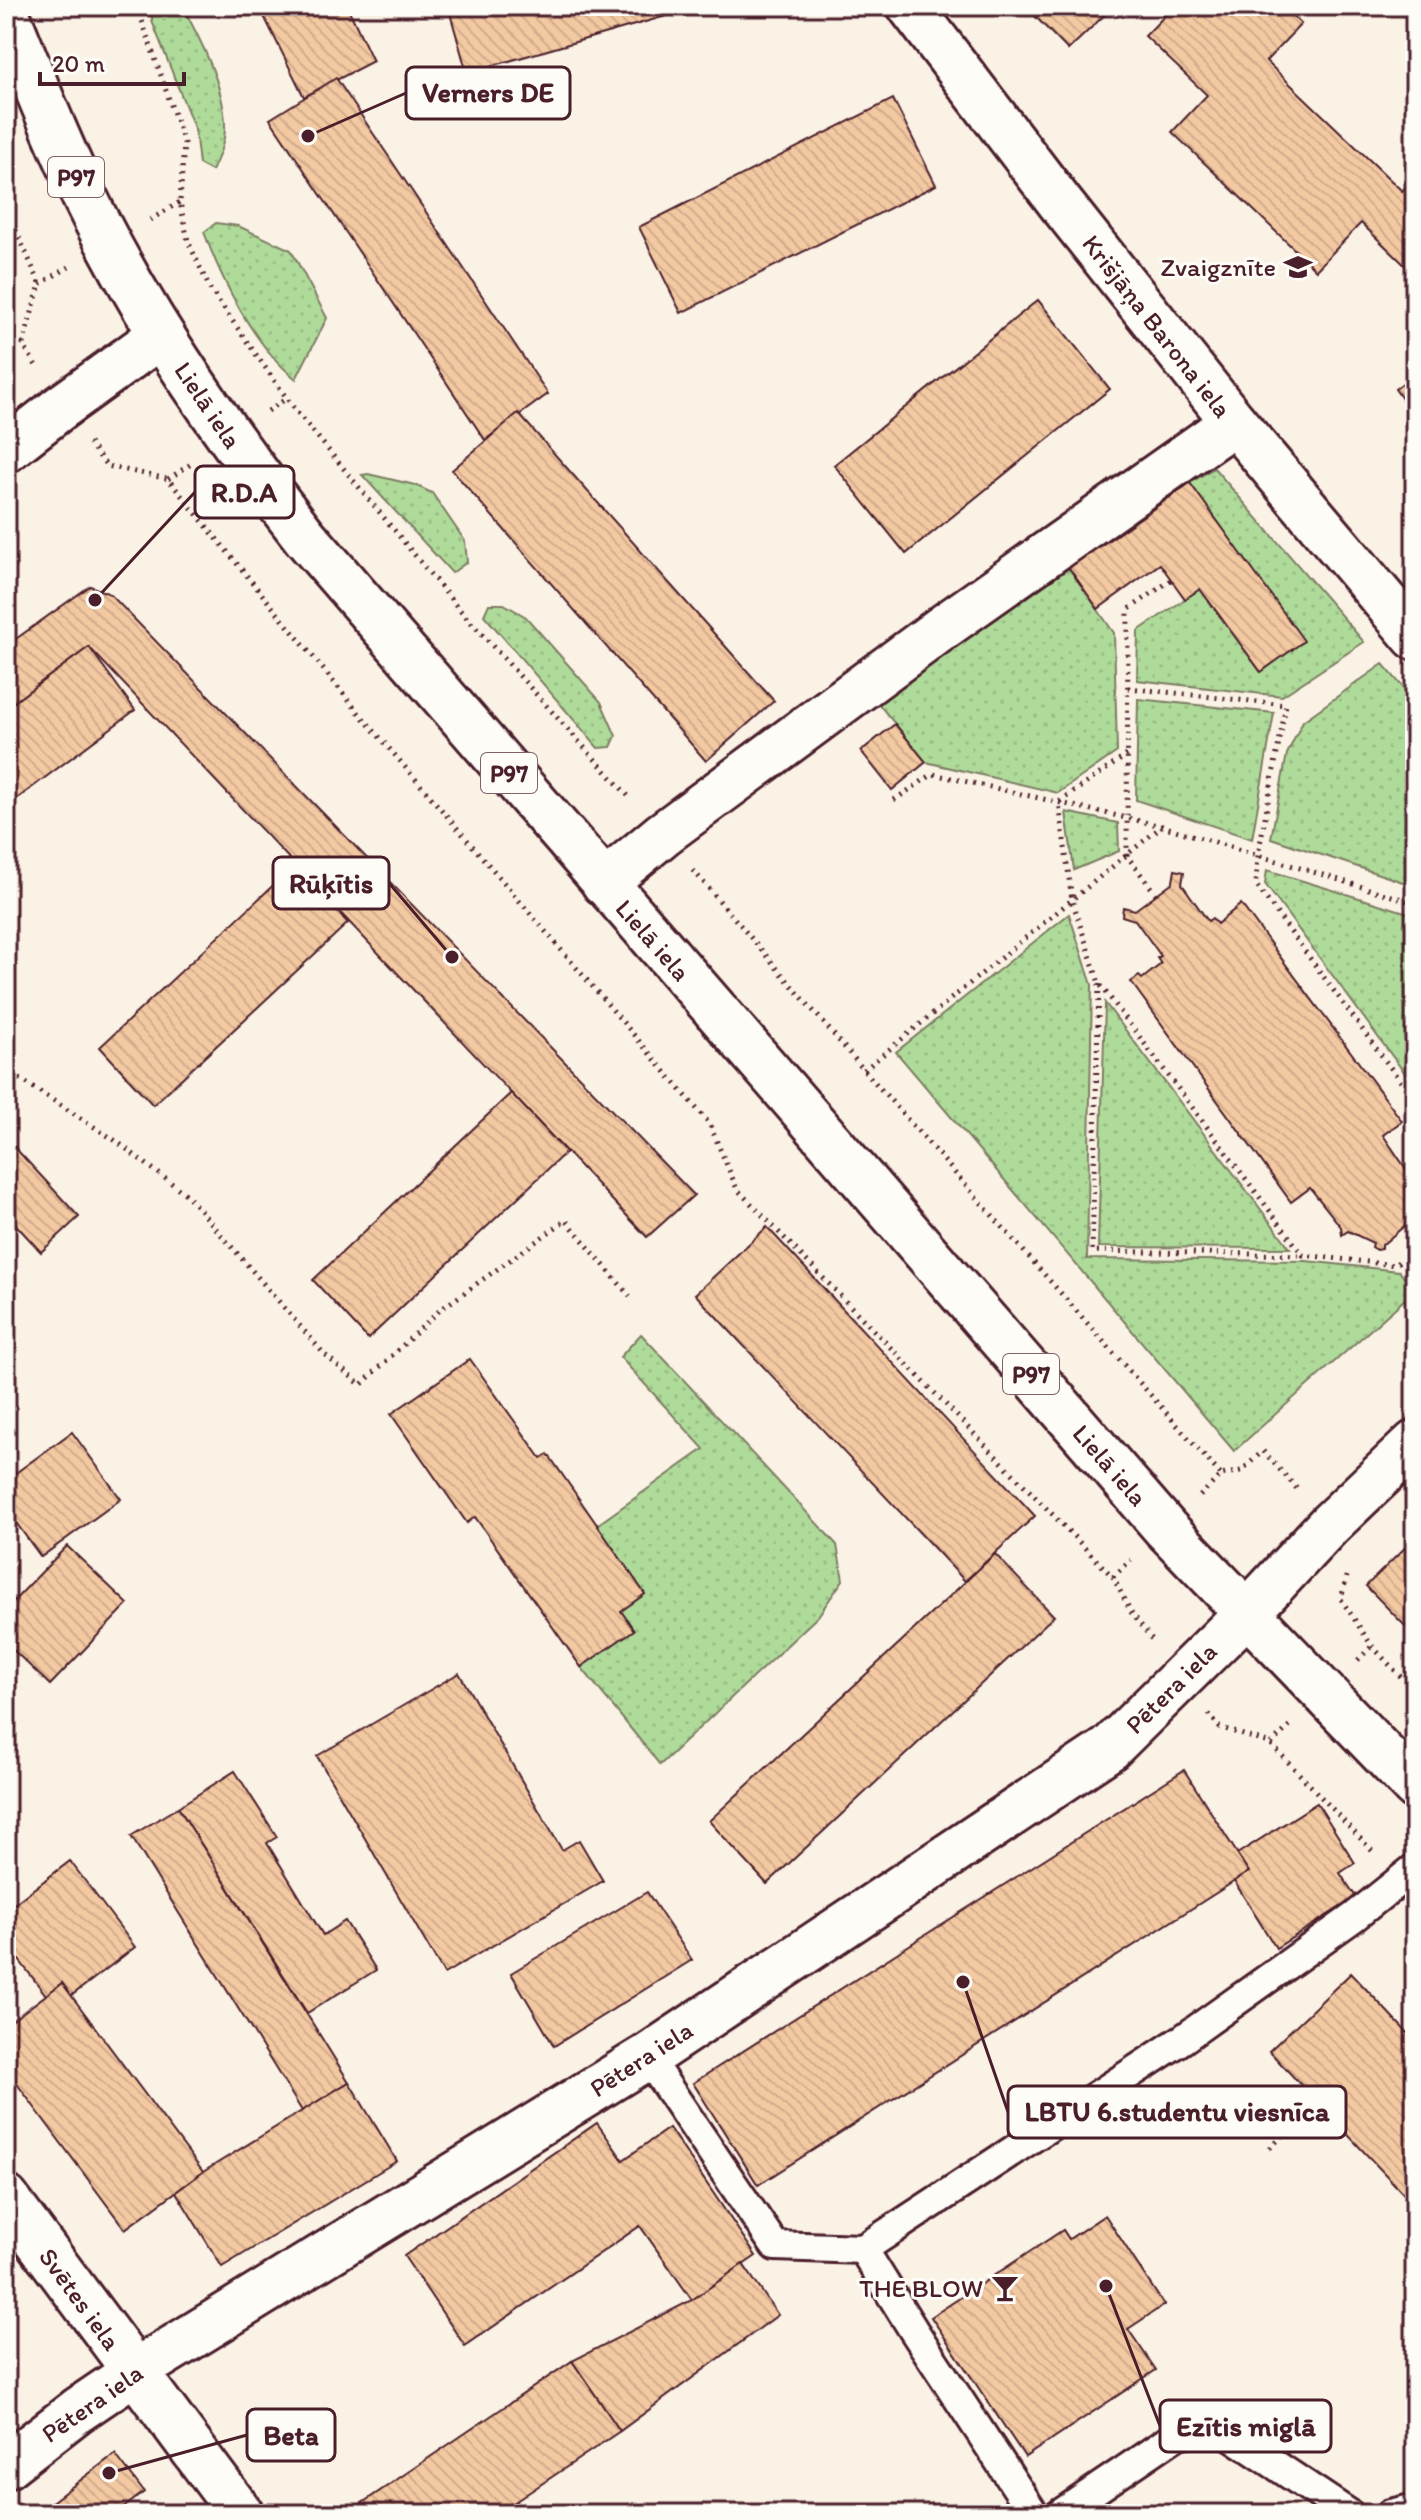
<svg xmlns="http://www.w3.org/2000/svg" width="1421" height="2520" font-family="Itim,sans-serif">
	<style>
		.grass { fill: url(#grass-dots); stroke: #7c7d62; stroke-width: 2 }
		.building { fill: url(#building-back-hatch); stroke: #4a1f2b; stroke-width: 2 }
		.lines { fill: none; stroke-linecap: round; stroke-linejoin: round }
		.service-casing { stroke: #4a1f2b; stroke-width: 34 }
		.minor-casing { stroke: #4a1f2b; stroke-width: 50 }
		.tertiary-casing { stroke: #4a1f2b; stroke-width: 50 }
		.primary-casing { stroke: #4a1f2b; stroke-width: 50 }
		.path { stroke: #4a1f2b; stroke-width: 5; stroke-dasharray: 2 6; stroke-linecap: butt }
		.service { stroke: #fdfcf7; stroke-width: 28 }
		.minor { stroke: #fdfcf7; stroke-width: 44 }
		.tertiary { stroke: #fdfcf7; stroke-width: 44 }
		.primary { stroke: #fdfcf7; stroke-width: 44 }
		.labels { text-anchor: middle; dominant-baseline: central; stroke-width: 6; stroke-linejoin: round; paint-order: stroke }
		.shield { fill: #fdfcf7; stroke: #806168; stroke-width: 2 }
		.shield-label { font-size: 24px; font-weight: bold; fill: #4a1f2b }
		.poi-label { font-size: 26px; fill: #4a1f2b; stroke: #fdfcf7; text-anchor: end }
		.street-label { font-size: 26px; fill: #4a1f2b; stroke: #fdfcf7 }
		.leader { fill: none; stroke: #4a1f2b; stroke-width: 3 }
		.callout-dot { fill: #4a1f2b; stroke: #fdfcf7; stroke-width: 3 }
		.callout { fill: #fdfcf7; stroke: #4a1f2b; stroke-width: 3 }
		.callout-label { font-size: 28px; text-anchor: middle; font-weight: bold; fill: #4a1f2b }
	</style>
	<defs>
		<pattern id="grass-dots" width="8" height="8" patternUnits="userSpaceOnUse" patternTransform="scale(2)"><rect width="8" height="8" fill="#afdb9a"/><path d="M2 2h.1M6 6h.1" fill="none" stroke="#98bc85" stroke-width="1.8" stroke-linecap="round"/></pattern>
		<pattern id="building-back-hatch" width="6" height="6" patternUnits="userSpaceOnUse" patternTransform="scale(2)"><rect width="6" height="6" fill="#f3c9a2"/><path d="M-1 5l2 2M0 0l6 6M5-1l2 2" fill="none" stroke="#d2ac8c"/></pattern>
	</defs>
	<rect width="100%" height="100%" fill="#fbf2e6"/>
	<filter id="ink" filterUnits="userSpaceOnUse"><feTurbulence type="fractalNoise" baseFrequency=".0125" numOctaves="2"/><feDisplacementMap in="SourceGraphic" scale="16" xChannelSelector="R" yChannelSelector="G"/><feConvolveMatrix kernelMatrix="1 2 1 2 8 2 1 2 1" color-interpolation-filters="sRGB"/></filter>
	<g filter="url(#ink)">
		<g class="grass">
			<path d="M152,6H182C201,40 223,84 225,123C226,140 219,156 212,171L199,164L195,130L152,21Z"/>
			<path d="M216,223L238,226L291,250L327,318L296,379C254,346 222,281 204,232Z"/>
			<path d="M1214,468L1364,642L1282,696L1137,680L1138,631L1200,589L1260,671L1303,641L1190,483Z"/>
			<path d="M368,474L415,485L432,493L465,541L467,562L452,573L362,475Z"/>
			<path d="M1069,568L1114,633L1117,752L1058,793L926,762L877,702Z"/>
			<path d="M489,604H504L526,617L601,702L616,736L611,747L598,748L484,615Z"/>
			<path d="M1383,664L1415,701V886L1271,838L1287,754L1303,721Z"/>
			<path d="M1138,699L1274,713L1252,839L1136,800Z"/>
			<path d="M1066,812L1118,823L1119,851L1074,870Z"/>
			<path d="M1267,870L1415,915V1087L1265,884Z"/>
			<path d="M1069,914L1092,985L1087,1259L1306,1261L1399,1271L1414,1291L1234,1451L896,1052Z"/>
			<path d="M1105,1003L1290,1248L1098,1247Z"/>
			<path d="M641,1334L837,1545L843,1580L818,1616L660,1765L581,1667L633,1630L621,1611L645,1594L597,1525L704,1449L620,1357Z"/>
		</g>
		<g class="building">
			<path d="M259,6H347L373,61L304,97Z"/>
			<path d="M448,6H701L467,73Z"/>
			<path d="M1025,6H1114L1068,50Z"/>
			<path d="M1174,6H1282L1301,24L1266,61L1402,191L1415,178V275L1361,223L1316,270L1172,132L1207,95L1145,36Z"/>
			<path d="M336,78L548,394L485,440L270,119Z"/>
			<path d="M893,99L936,185L681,313L639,227Z"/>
			<path d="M1038,300L1110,389L906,554L834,465Z"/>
			<path d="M1415,374V417L1395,389Z"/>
			<path d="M518,413L774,701L706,761L452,470Z"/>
			<path d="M1190,483L1304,641L1261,672L1200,589L1185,599L1160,564L1098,609L1069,568Z"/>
			<path d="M90,586L110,594L694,1195L647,1237L89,647L6,708V646Z"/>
			<path d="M89,647L135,710L6,807V708Z"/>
			<path d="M895,724L926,762L892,790L861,751Z"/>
			<path d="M295,865L348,923L153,1105L100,1047Z"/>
			<path d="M1175,870L1184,872L1182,884L1208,921L1212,918L1217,924L1241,904L1402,1121L1383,1135L1411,1176L1415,1177V1223L1409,1222L1382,1245V1249L1377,1250L1372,1247L1373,1243L1348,1231L1342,1235L1341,1227L1310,1188L1291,1202L1131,982L1139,976L1142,979L1161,964L1157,958L1161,956L1135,920L1122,916L1123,907L1135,910L1173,882Z"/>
			<path d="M511,1093L566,1152L368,1339L313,1280Z"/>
			<path d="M6,1138L79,1217L41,1252L6,1214Z"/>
			<path d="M767,1227L1035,1516L965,1581L695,1294Z"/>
			<path d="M470,1359L541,1458L548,1454L645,1594L621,1611L634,1630L581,1667L475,1517L467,1523L391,1414Z"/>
			<path d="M72,1432L121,1499L41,1557L6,1509V1480Z"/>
			<path d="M1415,1538V1636L1366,1586Z"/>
			<path d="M67,1546L128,1604L50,1685L6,1643V1609Z"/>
			<path d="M995,1554L1054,1616L767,1884L709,1821Z"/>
			<path d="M459,1673L562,1850L579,1840L603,1881L444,1974L317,1756Z"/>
			<path d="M1184,1770L1249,1872L758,2185L693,2083Z"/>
			<path d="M235,1771L277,1837L267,1843L323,1935L345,1921L376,1970L307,2013L178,1807Z"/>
			<path d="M1317,1803L1355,1863L1340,1873L1356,1897L1276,1948L1234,1881L1249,1872L1237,1854Z"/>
			<path d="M178,1807L349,2082L302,2111L131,1836Z"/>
			<path d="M70,1861L135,1947L71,1996L62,1983L46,1995L6,1943V1910Z"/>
			<path d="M647,1892L692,1960L554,2046L511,1973Z"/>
			<path d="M1351,1973L1415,2041V2206L1269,2051Z"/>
			<path d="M62,1983L203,2172L125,2229L6,2069V2025Z"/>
			<path d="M349,2082L397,2161L222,2267L176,2192L203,2172Z"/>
			<path d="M597,2123L623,2160L669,2128L756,2256L692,2300L640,2226L465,2346L404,2256Z"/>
			<path d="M1105,2215L1164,2305L1128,2329L1156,2370L1025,2457L931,2317L1063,2230L1069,2239Z"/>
			<path d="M743,2264L778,2315L620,2431L572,2361L692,2300Z"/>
			<path d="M572,2361L620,2431L497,2514H346Z"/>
			<path d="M115,2454L144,2492L118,2512L120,2514H36Z"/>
		</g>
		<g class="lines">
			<defs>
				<g id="service">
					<path d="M647,2057L775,2246L863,2249L1183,2039L1354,1917L1415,1868"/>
					<path d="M863,2249L914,2331L1034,2514"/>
					<path d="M1060,2514L1178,2434L1205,2428L1229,2434L1349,2514"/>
					<path d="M1390,2514L1415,2508"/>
				</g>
				<g id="minor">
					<path d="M910,6L1061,204L1234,422L1415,637"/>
					<path d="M604,883L663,834L942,628L1234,422"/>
					<path d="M6,2198L241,2514"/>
					<path d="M6,2466L78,2410L134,2372L647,2057L1110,1748L1247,1613"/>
				</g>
				<g id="tertiary">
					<path d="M6,450L60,408L161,335"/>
					<path d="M1247,1613L1329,1525L1415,1443"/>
				</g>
				<path id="primary" d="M6,12C34,81 61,151 95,218C153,332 227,437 305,537L1166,1529L1415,1787"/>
			</defs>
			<use href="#service" class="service-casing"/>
			<use href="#minor" class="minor-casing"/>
			<use href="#tertiary" class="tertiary-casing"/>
			<use href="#primary" class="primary-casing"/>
			<g class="path">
				<path d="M137,6L184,143L180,202L188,241L210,289L293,407L459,609L631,799"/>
				<path d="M6,208L40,284L23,344L38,369"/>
				<path d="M150,220L180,202"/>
				<path d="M40,284L69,267"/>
				<path d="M6,341L23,344"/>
				<path d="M268,411L287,398"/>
				<path d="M89,443L107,466L168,479L359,713L709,1123L737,1189L1113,1577L1131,1612L1154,1642"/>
				<path d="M168,479L194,462"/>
				<path d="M1128,688L1286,705L1258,855L1256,885L1415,1101"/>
				<path d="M1127,755L1059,802L1072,900L1099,983L1303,1255L1395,1265L1415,1247"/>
				<path d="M894,800L933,774L1162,826"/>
				<path d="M693,870L864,1070L1221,1475"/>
				<path d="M1156,894L1127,856L1128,610L1171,580"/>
				<path d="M1099,984L1092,1251L1303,1255"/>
				<path d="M6,1070L116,1141L187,1195L325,1355L361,1385L440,1310L566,1220L632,1299"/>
				<path d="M864,1070L1162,826L1415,903"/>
				<path d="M1405,1256L1415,1270"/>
				<path d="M1200,1496L1221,1475L1241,1471L1263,1451L1299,1491"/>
				<path d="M1347,1576L1341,1599L1372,1646L1415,1692"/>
				<path d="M1113,1577L1131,1560"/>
				<path d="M1358,1660L1372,1646"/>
				<path d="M1209,1714L1219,1727L1271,1744L1375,1854"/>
				<path d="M1271,1744L1291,1725"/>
				<path d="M1270,2148L1317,2102"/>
			</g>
			<use href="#service" class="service"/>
			<use href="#minor" class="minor"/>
			<use href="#tertiary" class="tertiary"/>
			<use href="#primary" class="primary"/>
		</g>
	</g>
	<defs>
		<symbol id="school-bare" viewBox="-9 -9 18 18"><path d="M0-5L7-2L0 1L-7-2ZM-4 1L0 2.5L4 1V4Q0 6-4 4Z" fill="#4a1f2b" stroke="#fdfcf7" stroke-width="2.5" paint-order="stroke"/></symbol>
		<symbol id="bar-bare" viewBox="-9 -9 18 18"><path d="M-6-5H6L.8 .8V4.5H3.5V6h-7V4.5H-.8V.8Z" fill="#4a1f2b" stroke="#fdfcf7" stroke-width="2.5" paint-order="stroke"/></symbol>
	</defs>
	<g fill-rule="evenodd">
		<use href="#school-bare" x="1278" y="247" width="40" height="40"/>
		<use href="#bar-bare" x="985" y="2268" width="40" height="40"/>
	</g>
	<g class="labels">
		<g class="shield">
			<rect x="48" y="157" width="56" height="40" rx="6"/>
			<rect x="481" y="753" width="56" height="40" rx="6"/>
			<rect x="1003" y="1354" width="56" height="40" rx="6"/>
		</g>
		<g class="shield-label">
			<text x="76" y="177">P97</text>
			<text x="509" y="773">P97</text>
			<text x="1031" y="1374">P97</text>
		</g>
		<g class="poi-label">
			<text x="1276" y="267">Zvaigznīte</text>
			<text x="983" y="2288">THE BLOW</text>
		</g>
		<g class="street-label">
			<text transform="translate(1157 326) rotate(52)">Krišjāņa Barona iela</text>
			<text transform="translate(208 405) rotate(56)">Lielā iela</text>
			<text transform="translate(653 940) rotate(49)">Lielā iela</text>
			<text transform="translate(1110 1465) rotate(49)">Lielā iela</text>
			<text transform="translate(1171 1688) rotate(-45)">Pētera iela</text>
			<text transform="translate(641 2059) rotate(-33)">Pētera iela</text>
			<text transform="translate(80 2299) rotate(54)">Svētes iela</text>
			<text transform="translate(92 2403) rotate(-35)">Pētera iela</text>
		</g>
	</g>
	<path class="leader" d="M308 136L406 93M95 600L195 492M452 957L389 883M963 1982L1008 2112M1106 2286L1160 2426M109 2473L247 2435"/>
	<g class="callout-dot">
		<circle cx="308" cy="136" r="8"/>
		<circle cx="95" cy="600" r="8"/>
		<circle cx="452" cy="957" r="8"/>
		<circle cx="963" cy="1982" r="8"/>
		<circle cx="1106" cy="2286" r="8"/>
		<circle cx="109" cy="2473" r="8"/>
	</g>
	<g class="callout">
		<rect x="406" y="67" width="164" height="52" rx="8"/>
		<rect x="195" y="466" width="99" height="52" rx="8"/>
		<rect x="273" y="857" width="116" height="52" rx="8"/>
		<rect x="1008" y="2086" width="338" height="52" rx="8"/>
		<rect x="1160" y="2400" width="171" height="52" rx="8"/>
		<rect x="247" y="2409" width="88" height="52" rx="8"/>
	</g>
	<g class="callout-label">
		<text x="488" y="102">Verners DE</text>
		<text x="244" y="502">R.D.A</text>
		<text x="331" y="893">Rūķītis</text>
		<text x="1177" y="2121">LBTU 6.studentu viesnīca</text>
		<text x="1246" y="2436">Ezītis miglā</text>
		<text x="291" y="2445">Beta</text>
	</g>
	<rect width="1421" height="2520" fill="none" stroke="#fdfcf7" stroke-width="32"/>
	<rect x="16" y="16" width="1389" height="2488" fill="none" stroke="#4a1f2b" stroke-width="3" filter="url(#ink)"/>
	<path d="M40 72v12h144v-12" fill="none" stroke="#4a1f2b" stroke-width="4"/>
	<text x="52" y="72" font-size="24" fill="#4a1f2b" stroke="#fdfcf7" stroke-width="6" paint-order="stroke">20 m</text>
</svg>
